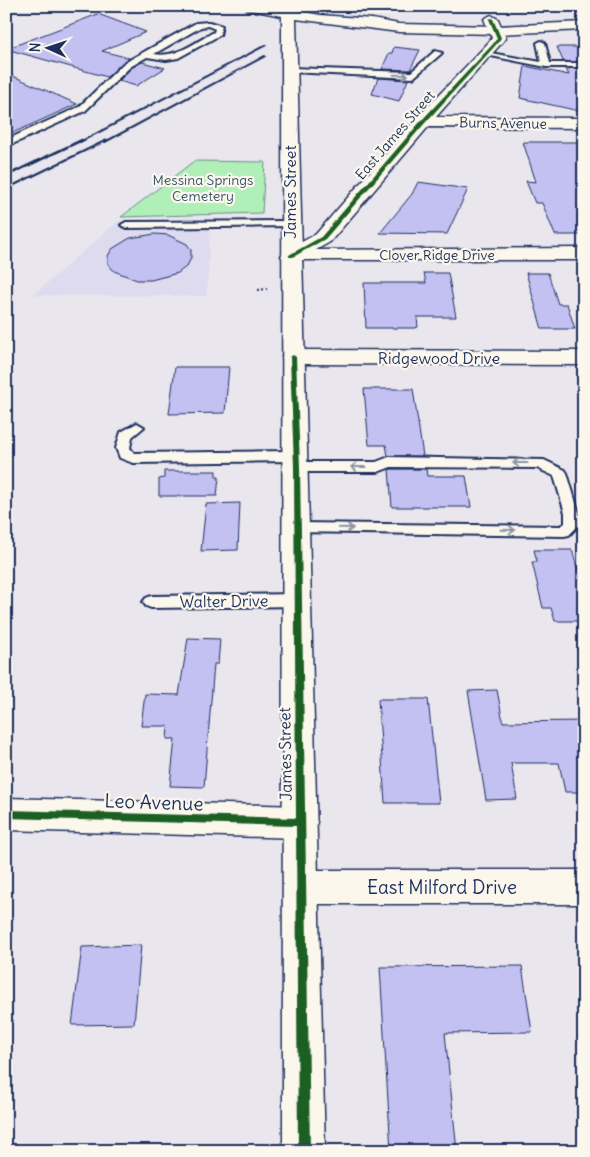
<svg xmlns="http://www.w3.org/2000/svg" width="590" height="1157" font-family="Delius,sans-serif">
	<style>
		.built { fill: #dedbef }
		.green { fill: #b0efb7; stroke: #668f8a }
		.building { fill: #c3c0f2; stroke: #1b2f5e }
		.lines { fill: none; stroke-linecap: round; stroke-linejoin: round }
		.service-casing { stroke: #1b2f5e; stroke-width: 4 }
		.minor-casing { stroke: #1b2f5e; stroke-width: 3 }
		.primary-casing { stroke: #1b2f5e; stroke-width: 3 }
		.path { stroke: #1b2f5e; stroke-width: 2; stroke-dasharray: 2 2; stroke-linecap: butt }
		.service { fill: #fbf7ec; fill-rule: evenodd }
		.minor { fill: #fbf7ec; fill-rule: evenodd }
		.primary { fill: #fbf7ec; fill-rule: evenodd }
		.rail-far1 { stroke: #1b2f5e; stroke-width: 2 }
		.rail { stroke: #1b2f5e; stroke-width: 2.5 }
		.cycleway-casing { stroke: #fbf7ec; stroke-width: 3 }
		.cycleway { fill: #1b5e20; fill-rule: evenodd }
		.oneway { stroke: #8b93a5 }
		.labels { text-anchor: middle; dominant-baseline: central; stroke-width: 4.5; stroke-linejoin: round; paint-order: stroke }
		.far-street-label { font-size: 14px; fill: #1b2f5e; stroke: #fbf7ec }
		.far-park-label { font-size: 14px; fill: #395570; stroke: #fbf7ec }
		.street-label { font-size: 16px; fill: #1b2f5e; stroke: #fbf7ec }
		.near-street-label { font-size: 19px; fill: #1b2f5e; stroke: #fbf7ec }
	</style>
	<rect width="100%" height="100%" fill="#eae6ee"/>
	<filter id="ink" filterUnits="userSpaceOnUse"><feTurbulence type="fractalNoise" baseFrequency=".02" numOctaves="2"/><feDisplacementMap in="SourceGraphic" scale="10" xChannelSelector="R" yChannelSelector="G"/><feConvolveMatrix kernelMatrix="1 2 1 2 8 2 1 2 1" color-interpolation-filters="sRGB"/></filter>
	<g filter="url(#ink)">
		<path class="built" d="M118,221L210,222L207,296L33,295Z"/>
		<path class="green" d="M194,161L265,162L262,213L121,217Z"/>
		<g class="building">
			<path d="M98,14L146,32L102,51L129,58L107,77L6,49Z"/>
			<path d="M394,47L420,50L410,70L382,69L389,53H392Z"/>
			<path d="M557,47H584V63L563,61Z"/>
			<path d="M142,62L165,68L136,86L119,81L131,68Z"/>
			<path d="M525,66L569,75L566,69L584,67V112L520,98Z"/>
			<path d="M6,73L77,104L6,136Z"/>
			<path d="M378,78L408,80L399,101L372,94Z"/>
			<path d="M523,142H584V235H555L542,203H535L526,181L536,182Z"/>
			<path d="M418,182L468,189L447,234L380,233L412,194Z"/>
			<path d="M155,234L168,235L187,244L191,250V258L187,266L178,273L151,280H137L114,271L108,264V256L112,249L130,238Z"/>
			<path d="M424,273H448L456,317H417L418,327L415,328H366L364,283H426Z"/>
			<path d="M526,273H548L558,304H567L575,329H542Z"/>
			<path d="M175,367H229L225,413L169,414Z"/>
			<path d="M364,389H413L423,456H388L386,445H369Z"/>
			<path d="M391,469H426L427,476H466L471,507H392L389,470Z"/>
			<path d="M164,471H216V477H219L217,496H159V479L164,478Z"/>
			<path d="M240,503L238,550L201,551L206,504Z"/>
			<path d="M534,550H572L584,591V621H555L551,608H543L532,562H537Z"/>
			<path d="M188,638L220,639L218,664H214L204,787L170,786L175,739H167L168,726H141L145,694L179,695Z"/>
			<path d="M497,690L503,722L584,721V792H565L559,763H511L517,799L486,800L468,691Z"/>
			<path d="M378,699H428L439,803H385Z"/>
			<path d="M141,945L134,1024L72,1025L82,947Z"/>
			<path d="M522,966L532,1032L445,1033L457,1151H391L380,967Z"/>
		</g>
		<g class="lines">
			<defs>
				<g id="service">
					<path d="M209,22L222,26L220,35L178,58L166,60L147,57L130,67L85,111L6,147V140L79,107L124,63L196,23ZM208,26L215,29L214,32C194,43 177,58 154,54L201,27Z"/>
					<path d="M541,41L545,43L550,63H579L583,65L579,67H546L481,54L485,52L541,62L537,43Z"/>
					<path d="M435,51L442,53L413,78L290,72L286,70L290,68L411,72Z"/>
					<path d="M291,221L295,222V226L126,228L121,225L126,222Z"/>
					<path d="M137,423L144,427L132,437L130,448L134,453L296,451L303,456L296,461L133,463L120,458L116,448L121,432Z"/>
					<path d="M389,457L544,460L565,470L567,473L579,513V525L569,535L564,536L292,532L290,528L292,524L297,523L561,526L565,523V513L554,476L537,468L391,467L378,472H297L290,467L297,462H376Z"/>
					<path d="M298,594L303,596L306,600L303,604L298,606L151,608L146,606L143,602L146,598L151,596Z"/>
				</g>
				<g id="minor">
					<path d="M491,15L498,19L506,38L436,117L584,118V128L428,127L330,242L316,250L584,248V260H284L281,256L284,252L316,234L417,118L489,42L492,38L484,19Z"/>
					<path d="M293,350L584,351V365L293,364L285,362L282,357L285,352Z"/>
					<path d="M6,798L300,806L312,811L317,822L312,833L300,838L6,830Z"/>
					<path d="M301,870H584V904H301L289,899L284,887L289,875Z"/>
				</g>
				<path id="primary" d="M244,6H274L320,15L372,19L399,24L497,26L584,22V30L497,34L399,32L296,19L325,1151H283L282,16L246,9Z"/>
			</defs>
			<use href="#service" class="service-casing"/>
			<use href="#minor" class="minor-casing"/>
			<use href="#primary" class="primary-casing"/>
			<path class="path" d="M258,290L267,289"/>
			<use href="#service" class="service"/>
			<use href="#minor" class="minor"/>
			<use href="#primary" class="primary"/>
			<g class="rail-far1">
				<path d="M328,10L334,6"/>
				<path d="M341,11L350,6"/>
				<path d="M80,142L266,45"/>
				<path d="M105,142L265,56"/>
			</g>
			<g class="rail">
				<path d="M6,176L82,140"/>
				<path d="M6,189L107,140"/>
			</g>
			<defs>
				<g id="cycleway">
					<path d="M491,18L493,19L501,38L495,46L425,123L325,239L293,257H289V255L321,237L421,121L493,44L497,38L489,19Z"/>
					<path d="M293,355L296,357L300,467L310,1151H298L296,826L6,818V810L296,818L294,467L290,357Z"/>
				</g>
			</defs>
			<use href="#cycleway" class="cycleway-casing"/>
			<use href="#cycleway" class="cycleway"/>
		</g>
		<defs><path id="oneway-shaft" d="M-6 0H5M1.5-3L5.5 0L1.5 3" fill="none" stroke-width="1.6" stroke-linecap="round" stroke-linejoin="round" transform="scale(1.25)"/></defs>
		<g class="oneway">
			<use href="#oneway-shaft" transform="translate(401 75) rotate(1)"/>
			<use href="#oneway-shaft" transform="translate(520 463) rotate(-180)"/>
			<use href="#oneway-shaft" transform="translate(358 467) rotate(180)"/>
			<use href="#oneway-shaft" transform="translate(346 528) rotate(1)"/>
			<use href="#oneway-shaft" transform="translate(508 530) rotate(1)"/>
		</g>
	</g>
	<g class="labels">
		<g class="far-street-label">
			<text transform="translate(503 123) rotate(1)">Burns Avenue</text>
			<text transform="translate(395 135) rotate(-49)">East James Street</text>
			<text x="437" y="255">Clover Ridge Drive</text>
		</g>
		<g class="far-park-label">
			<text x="203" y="180">Messina Springs<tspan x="203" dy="16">Cemetery</tspan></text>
		</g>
		<g class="street-label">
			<text transform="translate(290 192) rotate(-90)">James Street</text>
			<text x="439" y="358">Ridgewood Drive</text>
			<text transform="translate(224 601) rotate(-1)">Walter Drive</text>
			<text transform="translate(285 754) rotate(-91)">James Street</text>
		</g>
		<g class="near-street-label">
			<text transform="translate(154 802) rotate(2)">Leo Avenue</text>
			<text x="442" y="887">East Milford Drive</text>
		</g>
	</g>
	<rect width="590" height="1157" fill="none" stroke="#fbf7ec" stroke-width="25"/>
	<rect x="12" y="12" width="565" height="1132" fill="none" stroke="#1b2f5e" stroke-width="2" filter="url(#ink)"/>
	<g transform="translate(48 48) rotate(273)" stroke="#fbf7ec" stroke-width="4" paint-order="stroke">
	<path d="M0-4L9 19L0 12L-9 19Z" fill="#1b2f5e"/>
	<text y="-8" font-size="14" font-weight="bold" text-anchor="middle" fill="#1b2f5e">N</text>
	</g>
</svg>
